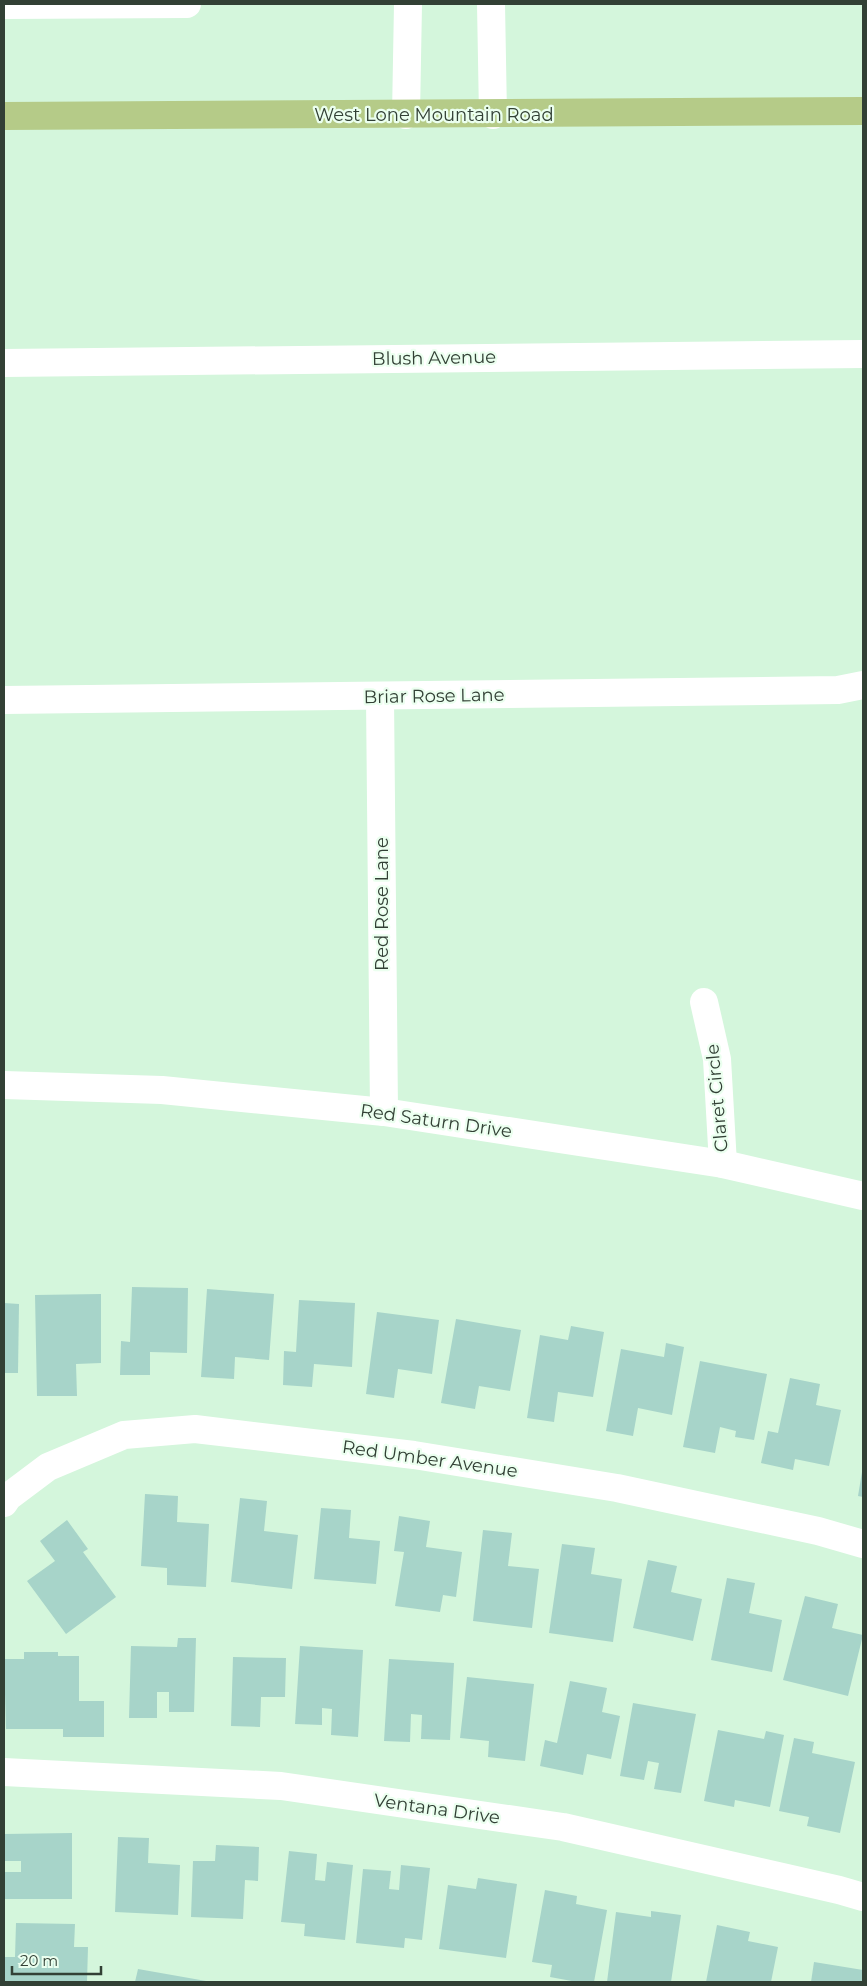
<svg xmlns="http://www.w3.org/2000/svg" width="867" height="1986" font-family="Montserrat,sans-serif">
	<style>
		.building { fill: #a7d4c9 }
		.lines { fill: none; stroke-linecap: round; stroke-linejoin: round }
		.minor { stroke: #fff; stroke-width: 28 }
		.major { stroke: #b5cb88; stroke-width: 28 }
		.labels { text-anchor: middle; dominant-baseline: central; stroke-width: 4.5; stroke-linejoin: round; paint-order: stroke }
		.street-label { font-size: 18px; fill: #324035; stroke: #ebffef }
	</style>
	<rect width="100%" height="100%" fill="#d4f6dc"/>
	<g class="building">
		<path d="M132,1287L188,1288L187,1353L150,1352V1375H120L121,1341L130,1342Z"/>
		<path d="M207,1289L274,1294L269,1360L235,1357L234,1379L201,1377Z"/>
		<path d="M101,1294V1363L76,1364L77,1396H37L35,1295Z"/>
		<path d="M299,1300L355,1303L352,1367L314,1364L312,1387L283,1385L284,1351L296,1352Z"/>
		<path d="M4,1303L19,1304L18,1373H4Z"/>
		<path d="M377,1312L439,1320L432,1374L398,1369L394,1398L366,1394Z"/>
		<path d="M456,1319L521,1330L510,1391L479,1386L475,1409L441,1403Z"/>
		<path d="M571,1326L604,1332L593,1397L558,1392L554,1422L527,1418L540,1335L568,1340Z"/>
		<path d="M666,1343L684,1347L672,1415L638,1408L633,1436L606,1431L621,1349L664,1357Z"/>
		<path d="M700,1361L767,1374L754,1440L735,1437L736,1431L720,1427L715,1453L683,1447Z"/>
		<path d="M790,1378L820,1384L816,1405L841,1410L829,1466L795,1459L793,1470L761,1463L768,1431L778,1433Z"/>
		<path d="M862,1472H863V1497L858,1496Z"/>
		<path d="M145,1494L178,1496L177,1522L209,1524L206,1587L167,1585V1568L141,1566Z"/>
		<path d="M240,1498L267,1501L264,1531L298,1535L292,1589L231,1582Z"/>
		<path d="M321,1508L351,1510L349,1538L380,1541L376,1584L314,1579Z"/>
		<path d="M399,1516L430,1521L426,1547L462,1552L456,1597L443,1595L440,1612L395,1606L404,1552L394,1551Z"/>
		<path d="M67,1520L88,1549L83,1552L116,1597L66,1634L27,1581L55,1561L40,1541Z"/>
		<path d="M483,1530L512,1533L508,1566L539,1569L532,1628L473,1621Z"/>
		<path d="M562,1544L595,1548L591,1574L622,1579L613,1642L549,1633Z"/>
		<path d="M648,1560L677,1566L671,1592L702,1599L693,1641L633,1628Z"/>
		<path d="M727,1578L755,1583L749,1613L782,1620L772,1672L711,1660Z"/>
		<path d="M805,1596L838,1604L832,1628L863,1635L848,1696L783,1680Z"/>
		<path d="M178,1638H196L194,1712H169V1692H157V1718H129L131,1646L177,1647Z"/>
		<path d="M300,1646L363,1650L358,1737L331,1735L332,1709L322,1708V1725L295,1724Z"/>
		<path d="M24,1652H58V1656H79V1701H104V1737H63V1729H6L4,1659H24Z"/>
		<path d="M233,1657L286,1658L285,1697H261L260,1727L231,1726Z"/>
		<path d="M389,1659L454,1663L450,1740L421,1739L422,1715L411,1714L410,1742L384,1741Z"/>
		<path d="M467,1677L534,1684L525,1761L488,1757L489,1741L460,1738Z"/>
		<path d="M570,1681L607,1688L602,1712L620,1716L611,1759L587,1754L583,1775L540,1766L545,1740L557,1743Z"/>
		<path d="M633,1703L696,1714L681,1793L654,1789L659,1763L648,1761L644,1780L620,1776Z"/>
		<path d="M718,1730L764,1739L766,1731L784,1735L770,1807L735,1800L734,1807L704,1801Z"/>
		<path d="M794,1738L814,1742L812,1753L855,1762L840,1833L807,1826L809,1817L779,1811Z"/>
		<path d="M72,1833V1899H4V1872H21V1861H4V1834Z"/>
		<path d="M118,1837L149,1838L148,1863L180,1865L178,1915L115,1912Z"/>
		<path d="M216,1845L259,1847L258,1881L245,1880L243,1919L191,1917L193,1861H215Z"/>
		<path d="M289,1851L317,1854L315,1880L325,1881L327,1862L353,1865L345,1940L304,1936L305,1924L281,1922Z"/>
		<path d="M401,1865L430,1868L422,1940L405,1938L404,1948L356,1943L363,1869L391,1871L389,1889L399,1890Z"/>
		<path d="M478,1878L517,1884L506,1958L439,1949L448,1885L476,1889Z"/>
		<path d="M545,1890L577,1896L576,1904L607,1910L594,1982H577L550,1977L552,1965L532,1962Z"/>
		<path d="M651,1911L681,1915L671,1982H607L616,1912L651,1917Z"/>
		<path d="M16,1923L75,1924L74,1947H88L87,1982H4V1957H15Z"/>
		<path d="M717,1925L750,1932L748,1941L778,1947L771,1982H706Z"/>
		<path d="M814,1962L863,1970V1982H811Z"/>
		<path d="M138,1969L206,1981V1982H135Z"/>
	</g>
	<g class="lines">
		<g class="minor">
			<path d="M491,4L493,115"/>
			<path d="M4,5L187,4"/>
			<path d="M406,115L408,4"/>
			<path d="M4,363L863,354"/>
			<path d="M380,697L384,1112"/>
			<path d="M4,700L838,690L863,685"/>
			<path d="M704,1002L717,1059L723,1164"/>
			<path d="M4,1085L162,1090L384,1112L723,1164L863,1196"/>
			<path d="M4,1503L8,1497L48,1467L124,1435L195,1429L414,1455L617,1488L818,1531L863,1544"/>
			<path d="M4,1772L281,1786L563,1827L839,1890L863,1897"/>
		</g>
		<path class="major" d="M4,116L863,111"/>
	</g>
	<g class="labels">
		<g class="street-label">
			<text x="434" y="115">West Lone Mountain Road</text>
			<text transform="translate(434 358) rotate(-1)">Blush Avenue</text>
			<text transform="translate(434 696) rotate(-1)">Briar Rose Lane</text>
			<text transform="translate(382 904) rotate(-90)">Red Rose Lane</text>
			<text transform="translate(717 1098) rotate(-95)">Claret Circle</text>
			<text transform="translate(436 1121) rotate(8)">Red Saturn Drive</text>
			<text transform="translate(430 1459) rotate(8)">Red Umber Avenue</text>
			<text transform="translate(437 1809) rotate(8)">Ventana Drive</text>
		</g>
	</g>
	<rect width="867" height="1986" fill="none" stroke="#324035" stroke-width="10"/>
	<path d="M12 1966v8h89v-8" fill="none" stroke="#324035" stroke-width="2.5"/>
	<text x="20" y="1966" font-size="15" fill="#324035" stroke="#ebffef" stroke-width="4" paint-order="stroke">20 m</text>
</svg>
